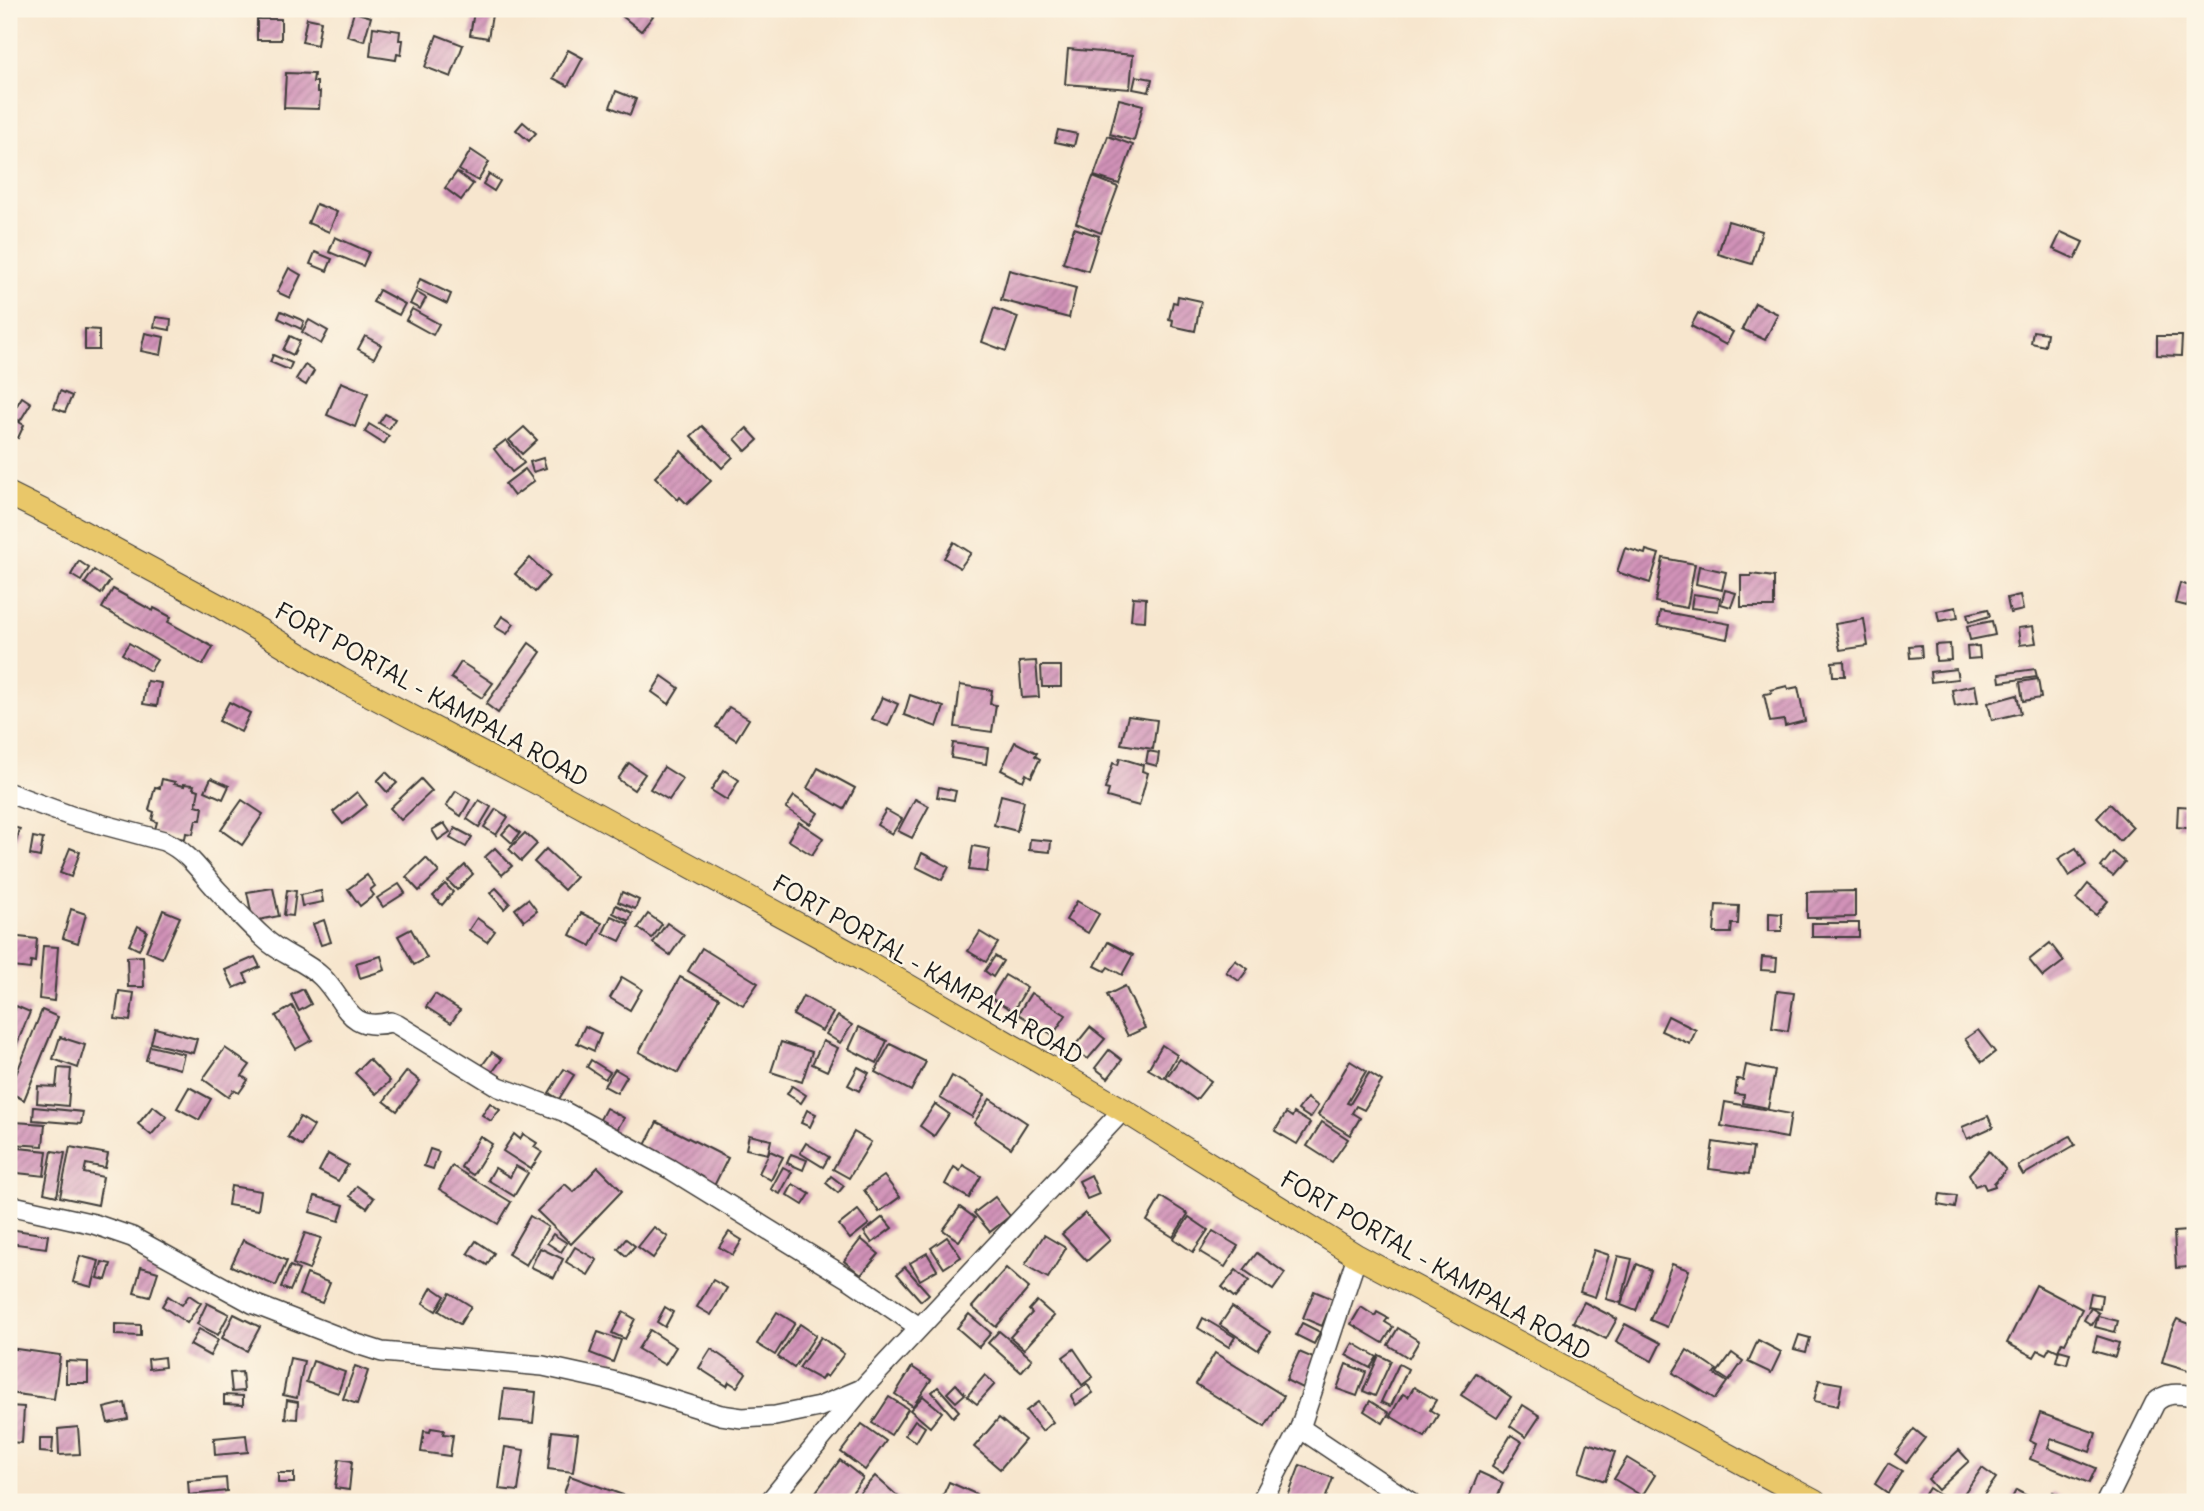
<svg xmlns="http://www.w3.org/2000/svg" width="2204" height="1511" font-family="Delius,sans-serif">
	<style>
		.building { fill: url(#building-hatch) }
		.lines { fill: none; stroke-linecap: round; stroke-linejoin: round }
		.minor-casing { stroke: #3d3a37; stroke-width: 22 }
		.major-casing { stroke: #3d3a37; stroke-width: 25 }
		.minor { stroke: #fff; stroke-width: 19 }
		.major { stroke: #e9c769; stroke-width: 23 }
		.labels { text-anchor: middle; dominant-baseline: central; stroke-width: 5; stroke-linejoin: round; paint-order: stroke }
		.street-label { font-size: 24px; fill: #1c1c1c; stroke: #fcf5e5 }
	</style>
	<defs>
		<pattern id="building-hatch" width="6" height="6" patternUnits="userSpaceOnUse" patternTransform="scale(1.75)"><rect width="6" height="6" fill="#d192b8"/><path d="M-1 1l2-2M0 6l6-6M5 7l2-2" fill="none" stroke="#a97695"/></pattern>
	</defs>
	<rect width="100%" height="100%" fill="#fcf5e5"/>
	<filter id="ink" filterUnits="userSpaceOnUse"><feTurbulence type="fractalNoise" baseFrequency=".0143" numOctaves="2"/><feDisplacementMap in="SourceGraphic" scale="14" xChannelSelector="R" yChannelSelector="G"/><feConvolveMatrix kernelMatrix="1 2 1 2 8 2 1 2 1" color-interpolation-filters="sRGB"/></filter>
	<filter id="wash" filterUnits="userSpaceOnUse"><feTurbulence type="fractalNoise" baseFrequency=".00686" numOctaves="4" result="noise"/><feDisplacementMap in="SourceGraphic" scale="28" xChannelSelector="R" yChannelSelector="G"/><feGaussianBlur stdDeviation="1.57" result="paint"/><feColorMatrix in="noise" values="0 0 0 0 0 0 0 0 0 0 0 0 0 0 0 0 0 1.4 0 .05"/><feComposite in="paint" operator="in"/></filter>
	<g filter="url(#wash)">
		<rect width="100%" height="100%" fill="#f7e6ce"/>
		<g id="blocks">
			<g class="building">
				<path d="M618,9H643L653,16L641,31L622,16L624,13Z"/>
				<path d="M354,12L371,17L364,41L347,36Z"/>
				<path d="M474,12L492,15L488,38L470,35Z"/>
				<path d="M307,18L321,21L317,45L302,42Z"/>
				<rect x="257" y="19" width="24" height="21"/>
				<path d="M373,27L400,31L399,40H403L401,55L397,54L396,60L370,56Z"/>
				<path d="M437,35L463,45L451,77L425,67Z"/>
				<path d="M1068,49L1133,55L1130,89L1065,84Z"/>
				<path d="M568,50L583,58L568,86L553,78Z"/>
				<path d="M286,73L314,74L313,82H317V92H320L319,109L284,108Z"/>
				<path d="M1136,76L1152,79L1149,92L1133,89Z"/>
				<path d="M616,91L636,99L630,115L610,107Z"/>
				<path d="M1119,99L1143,105L1134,141L1110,134Z"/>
				<path d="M523,122L536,133L529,141L516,130Z"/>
				<path d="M1058,130L1077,134L1074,146L1055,142Z"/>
				<path d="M1108,136L1133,145L1119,184L1094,176Z"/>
				<path d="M471,150L489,162L478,181L459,170Z"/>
				<path d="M457,172L473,184L461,200L445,188Z"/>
				<path d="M489,174L500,181L494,191L483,184Z"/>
				<path d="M1093,177L1118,187L1101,233L1076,223Z"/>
				<path d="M316,204L337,212L329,232L308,223Z"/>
				<path d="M1728,221L1762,231L1752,264L1718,254Z"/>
				<path d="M1074,228L1099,236L1088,271L1063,263Z"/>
				<path d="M2061,232L2083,242L2075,259L2053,249Z"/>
				<path d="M335,237L369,252L363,266L329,252Z"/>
				<path d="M315,252L332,259L327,271L310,264Z"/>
				<path d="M289,268L301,275L290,298L277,292Z"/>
				<path d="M1009,270L1076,288L1069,318L1001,300Z"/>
				<path d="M420,279L451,294L447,304L416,289Z"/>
				<path d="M379,290L405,304L399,315L373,302Z"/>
				<path d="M416,292L426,298L420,309L410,304Z"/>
				<path d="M1178,296L1201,301L1195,331L1172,326L1173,320L1169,319L1173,302L1177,303Z"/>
				<path d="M1755,303L1778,314L1765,340L1742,329Z"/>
				<path d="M994,308L1018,317L1006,351L982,342Z"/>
				<path d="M412,309L439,324L433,335L406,320Z"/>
				<path d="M281,311L304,321L301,329L278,318Z"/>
				<path d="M1698,313L1733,332L1726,345L1691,326Z"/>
				<path d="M156,317L171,319L170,330L154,327Z"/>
				<path d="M309,320L328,331L321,344L302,332Z"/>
				<path d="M85,329L99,330V350H85Z"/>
				<path d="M2033,331L2047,333L2045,346L2031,343Z"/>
				<path d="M145,333L164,337L161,355L141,351Z"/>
				<path d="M290,336L300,341L293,355L283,350Z"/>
				<path d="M365,336L381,345L374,358L358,349Z"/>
				<path d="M2157,336H2182L2181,356L2157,355Z"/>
				<path d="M273,355L292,363L289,370L270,362Z"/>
				<path d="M305,365L314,371L306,385L296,379Z"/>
				<path d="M341,382L368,393L355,427L327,415Z"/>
				<path d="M60,391L72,396L65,412L54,408Z"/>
				<path d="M22,397L31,403L20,421L11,415Z"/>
				<path d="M385,414L395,419L389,429L379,423Z"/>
				<path d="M15,420L24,425L18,438L9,433Z"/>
				<path d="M369,424L389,436L384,444L365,432Z"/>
				<path d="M702,426L733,457L722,468L691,436Z"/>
				<path d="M524,427L537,440L522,454L509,440Z"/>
				<path d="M747,428L758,440L746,451L735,439Z"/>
				<path d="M506,440L524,463L512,472L494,449Z"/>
				<path d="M681,451L711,481L687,504L680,497L678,500L655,477Z"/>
				<path d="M543,458L546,468L533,472L530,462Z"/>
				<path d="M525,469L534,481L514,496L505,484Z"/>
				<path d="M954,542L971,553L960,568L944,558Z"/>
				<path d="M1625,548L1645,554L1646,550L1659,554L1650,583L1617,572Z"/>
				<path d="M530,558L549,576L535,592L515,574Z"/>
				<path d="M1663,558L1695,564L1687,608L1655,602Z"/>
				<path d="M79,561L89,568L81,581L71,575Z"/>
				<path d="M1699,566L1726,572L1722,590L1696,584Z"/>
				<path d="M94,570L110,581L101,594L85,583Z"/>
				<path d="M1751,574L1774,577V607H1741V576H1751Z"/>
				<path d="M2180,583L2193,587L2187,606L2175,603Z"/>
				<path d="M113,589L153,611L154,608L171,617L168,622L213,647L203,665L102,608Z"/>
				<path d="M1725,590L1736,593L1731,607L1721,604Z"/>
				<path d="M1693,594L1720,598L1718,611L1691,608Z"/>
				<path d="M2020,595L2023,610L2010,613L2007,598Z"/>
				<path d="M1133,597L1146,598L1145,621L1131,620Z"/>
				<path d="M1956,607L1958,618L1939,621L1937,611Z"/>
				<path d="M1988,609L1990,616L1969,622L1967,614Z"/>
				<path d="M1660,611L1730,624L1727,639L1658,625Z"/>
				<path d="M502,616L514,624L507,634L495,627Z"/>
				<path d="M1864,619L1868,646L1840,650L1835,624Z"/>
				<path d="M1992,621L1995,635L1970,640L1967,626Z"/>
				<path d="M2033,626L2036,643L2020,645L2018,628Z"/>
				<path d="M129,643L157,660L150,671L122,654Z"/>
				<path d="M529,643L541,652L498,713L486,704Z"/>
				<path d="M1950,644L1951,660L1936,661L1935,645Z"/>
				<path d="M1921,645L1922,657L1910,658L1909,646Z"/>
				<path d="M1979,646L1980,658L1968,659L1967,647Z"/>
				<path d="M1036,661L1039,697L1022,698L1019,662Z"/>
				<path d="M1844,661L1845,676H1833L1832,662Z"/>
				<path d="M461,662L493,683L482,698L451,678Z"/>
				<path d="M1041,666H1061V687H1042Z"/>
				<path d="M1956,669L1958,679L1931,682L1930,672Z"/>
				<path d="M2035,669L2037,677L2000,682L1999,674Z"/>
				<path d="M662,676L679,688L669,704L652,692Z"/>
				<path d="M2038,679L2041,698L2023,701L2020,682Z"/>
				<path d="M147,681L161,683L157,706L143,704Z"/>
				<path d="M960,685L992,690L990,704L996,705L992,732L955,727Z"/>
				<path d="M1975,685L1978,702L1955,706L1952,690Z"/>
				<path d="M1787,686L1788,689L1798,687L1805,721L1785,726L1784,720L1770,722L1764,694L1772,693L1771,690Z"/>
				<path d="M910,695L944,707L937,727L904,715Z"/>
				<path d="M2017,695L2021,713L1992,720L1988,703Z"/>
				<path d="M882,697L898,704L888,726L872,719Z"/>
				<path d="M229,702L250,713L241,732L219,721Z"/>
				<path d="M729,707L749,719L736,740L716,727Z"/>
				<path d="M1128,716L1157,720L1153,749L1121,744Z"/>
				<path d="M1015,742L1037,753L1035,756L1040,759L1031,777L1026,774L1023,781L1001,770Z"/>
				<path d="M953,743L988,748L986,764L951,758Z"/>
				<path d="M1148,751L1159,753L1157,766L1146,763Z"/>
				<path d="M1120,758L1143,765L1142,771L1148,773L1139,806L1107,797L1109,790L1105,789L1113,763L1118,765Z"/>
				<path d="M629,763L645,774L634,790L618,779Z"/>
				<path d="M664,767L683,779L669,800L650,789Z"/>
				<path d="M818,768L855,788L844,809L807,788Z"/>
				<path d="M724,770L739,780L727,800L711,790Z"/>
				<path d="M386,772L397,783L387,792L377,781Z"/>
				<path d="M211,778L229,786L223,799L205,791Z"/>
				<path d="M162,779L175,782L174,784L184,786V784L194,785L193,788L199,790L196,805L203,807L201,820H196L193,834L186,833L185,839L154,833L157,822L152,820L154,812L149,810L155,787L160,788Z"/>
				<path d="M421,779L432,791L401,820L390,808Z"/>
				<path d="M939,787L956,791L954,800L937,797Z"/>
				<path d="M456,791L470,800L461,816L446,806Z"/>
				<path d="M357,792L367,805L343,824L333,812Z"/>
				<path d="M1001,795L1024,801L1017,831L994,825Z"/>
				<path d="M794,796L818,813L810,824L786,808Z"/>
				<path d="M915,799L929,806L912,838L898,831Z"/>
				<path d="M242,800L263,814L242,845L221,830Z"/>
				<path d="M479,800L491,807L479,827L467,819Z"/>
				<path d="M2110,804L2133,827L2120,841L2097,818Z"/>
				<path d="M2178,806L2195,807V829L2177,827Z"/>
				<path d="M496,809L508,817L496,835L484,827Z"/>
				<path d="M886,810L902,819L892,834L877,825Z"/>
				<path d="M799,822L823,838L812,855L788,840Z"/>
				<path d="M444,823L450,832L438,840L432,830Z"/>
				<path d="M510,825L520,833L512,843L502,834Z"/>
				<path d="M9,826L20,829L9,865Z"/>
				<path d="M455,828L472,837L466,847L450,838Z"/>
				<path d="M525,833L537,844L521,861L509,849Z"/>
				<path d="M33,837L43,839L40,857L30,855Z"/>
				<path d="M1030,839L1051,841L1050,852L1029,850Z"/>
				<path d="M973,846L990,849L987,872L969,870Z"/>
				<path d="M70,848L80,852L71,877L60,873Z"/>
				<path d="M495,848L512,866L502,875L485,857Z"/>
				<path d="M2076,848L2086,865L2069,876L2058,859Z"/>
				<path d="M546,849L576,877L564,890L534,862Z"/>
				<path d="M2113,852L2125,862L2113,876L2101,867Z"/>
				<path d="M922,853L949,867L942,880L916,867Z"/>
				<path d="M426,858L439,872L419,891L406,877Z"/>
				<path d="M465,865L473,874L457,890L448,881Z"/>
				<path d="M367,875L375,886L370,890L374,895L360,906L348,889Z"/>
				<path d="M399,884L405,893L383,907L377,898Z"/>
				<path d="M445,884L453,892L442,905L433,896Z"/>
				<path d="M2088,884L2108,901L2096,915L2076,899Z"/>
				<path d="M273,888L279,916L253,921L247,892Z"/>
				<path d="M496,888L510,903L504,909L490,893Z"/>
				<path d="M287,890L296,891L293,916L284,915Z"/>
				<path d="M321,891L323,902L302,906L300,895Z"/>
				<path d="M1855,891V917L1807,918V892Z"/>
				<path d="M622,892L639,900L635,909L618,902Z"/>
				<path d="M528,899L537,911L524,921L515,909Z"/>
				<path d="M1077,901L1099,914L1088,933L1066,920Z"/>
				<path d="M616,905L632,913L629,921L613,913Z"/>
				<path d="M1716,905L1739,906L1738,924H1732L1731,933H1714Z"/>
				<path d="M71,909L86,914L78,943L63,938Z"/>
				<path d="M163,910L180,917L162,958L146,951Z"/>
				<path d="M581,913L602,923L591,946L570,935Z"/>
				<path d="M1769,913L1782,914V931H1769Z"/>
				<path d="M648,914L662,924L652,938L638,928Z"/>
				<path d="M611,916L629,924L620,941L603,933Z"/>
				<path d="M477,918L495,931L487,942L469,930Z"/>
				<path d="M324,920L331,942L321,945L313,924Z"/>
				<path d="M667,923L684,935L670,955L653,943Z"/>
				<rect x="1812" y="923" width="47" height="14"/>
				<path d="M138,926L147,931L139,950L129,945Z"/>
				<path d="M411,929L427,958L414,965L398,936Z"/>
				<path d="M980,932L998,943L986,962L968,951Z"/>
				<path d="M9,936L37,939L35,962L31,961L30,969L13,967L14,959L9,958Z"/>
				<path d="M1108,942L1133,955L1122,975L1108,967L1105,971L1095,966Z"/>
				<path d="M2050,943L2064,961L2043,977L2029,960Z"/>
				<path d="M43,946L58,947L54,1001L39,999Z"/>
				<path d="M702,948L758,983L743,1005L688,971Z"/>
				<path d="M143,956L144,987H128L127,957Z"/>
				<path d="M381,956L385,970L360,978L356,963Z"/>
				<path d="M995,956L1003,961L993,977L985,971Z"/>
				<path d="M255,957L260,967L244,974L248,982L234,988L225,970Z"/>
				<path d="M1762,957L1777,958L1776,971L1761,970Z"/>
				<path d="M1235,960L1248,969L1239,981L1226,972Z"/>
				<path d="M1005,975L1027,988L1013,1011L991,998Z"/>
				<path d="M622,977L642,989L630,1010L610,998Z"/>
				<path d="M680,977L719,998L678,1073L639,1052Z"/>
				<path d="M1125,986L1145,1028L1128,1036L1107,995Z"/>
				<path d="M303,989L311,1004L299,1011L291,995Z"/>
				<path d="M119,991L134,993L130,1021L115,1019Z"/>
				<path d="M1777,991L1794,993L1788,1031L1772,1028Z"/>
				<path d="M1031,993L1066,1015L1053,1035L1018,1014Z"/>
				<path d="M435,994L460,1010L451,1023L426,1007Z"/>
				<path d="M803,996L833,1013L822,1031L793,1015Z"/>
				<path d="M16,1006L30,1012L14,1051L9,1048V1025Z"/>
				<path d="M292,1006L312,1040L296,1049L276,1016Z"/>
				<path d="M42,1010L58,1017L24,1100L9,1092Z"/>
				<path d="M838,1016L852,1025L840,1043L826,1034Z"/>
				<path d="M1668,1016L1696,1030L1690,1044L1661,1031Z"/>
				<path d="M585,1026L601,1034L594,1051L577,1043Z"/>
				<path d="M859,1027L887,1041L877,1063L849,1049Z"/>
				<path d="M1090,1027L1105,1039L1088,1059L1073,1048Z"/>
				<path d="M155,1028L197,1039L193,1053L151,1043Z"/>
				<path d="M1978,1030L1995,1052L1982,1062L1965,1039Z"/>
				<path d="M60,1037L85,1045L78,1068L53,1059Z"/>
				<path d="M823,1041L838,1048L827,1071L812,1064Z"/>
				<path d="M781,1042L812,1052L802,1082L771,1072Z"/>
				<path d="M890,1044L926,1062L911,1091L875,1072Z"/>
				<path d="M1162,1045L1177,1055L1164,1078L1148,1069Z"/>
				<path d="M150,1046L184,1054L180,1069L146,1060Z"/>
				<path d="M225,1048L250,1065L242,1076L248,1080L239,1093L233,1090L228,1097L203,1079Z"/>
				<path d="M1109,1050L1122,1060L1108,1078L1095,1068Z"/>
				<path d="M492,1052L502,1059L491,1074L481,1067Z"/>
				<path d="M369,1059L390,1081L376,1094L355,1073Z"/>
				<path d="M1180,1059L1211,1081L1196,1100L1166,1078Z"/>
				<path d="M591,1060L610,1072L605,1079L587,1067Z"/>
				<path d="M1350,1061L1366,1071L1347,1103L1350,1104L1369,1073L1382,1081L1364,1110L1356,1106L1352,1113L1360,1118L1350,1135L1318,1115Z"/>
				<path d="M1746,1065L1775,1071L1768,1108L1743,1103L1744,1095L1735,1094L1737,1079L1743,1080Z"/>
				<path d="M858,1067L869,1073L859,1091L848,1085Z"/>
				<path d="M58,1068L71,1069L68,1106L37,1103L38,1086L56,1087Z"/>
				<path d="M564,1069L574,1075L559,1099L549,1093Z"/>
				<path d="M615,1069L627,1076L617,1093L604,1086Z"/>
				<path d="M407,1071L420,1081L397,1111L384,1101Z"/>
				<path d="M952,1076L985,1095L972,1117L940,1098Z"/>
				<path d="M792,1086L806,1095L801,1103L787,1094Z"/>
				<path d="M189,1087L211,1099L199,1120L177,1108Z"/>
				<path d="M1307,1098L1318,1106L1310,1118L1298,1110Z"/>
				<path d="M990,1099L1027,1123L1011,1148L974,1123Z"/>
				<path d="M1725,1102L1791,1114L1787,1138L1721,1126Z"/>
				<path d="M490,1103L500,1110L491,1121L482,1115Z"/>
				<path d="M935,1104L949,1114L934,1136L920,1126Z"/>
				<path d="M153,1106L167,1117L151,1135L138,1124Z"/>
				<path d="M34,1107L83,1112L81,1124L33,1120Z"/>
				<path d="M606,1108L624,1118L614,1135L597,1125Z"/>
				<path d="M807,1110L816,1114L810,1127L801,1123Z"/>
				<path d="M1286,1113L1292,1117L1294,1113L1310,1123L1297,1144L1275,1131Z"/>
				<path d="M1988,1116L1993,1127L1967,1139L1962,1127Z"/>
				<path d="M300,1117L314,1126L302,1146L288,1137Z"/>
				<path d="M14,1122L45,1124L43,1146L12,1144Z"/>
				<path d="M657,1122L728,1158L714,1186L643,1149Z"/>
				<path d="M1322,1122L1348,1139L1332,1162L1307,1146Z"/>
				<path d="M854,1132L871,1142L849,1178L833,1169Z"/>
				<path d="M514,1134L520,1139L523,1134L537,1143L534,1147L542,1152L531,1169L503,1151Z"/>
				<path d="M749,1135L771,1140L768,1154L746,1149Z"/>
				<path d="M480,1136L492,1144L473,1175L461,1167Z"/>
				<path d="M2070,1136L2075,1145L2023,1175L2018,1166Z"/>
				<path d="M1713,1142L1753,1148L1749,1174L1709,1169Z"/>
				<path d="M806,1143L829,1157L823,1167L800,1153Z"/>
				<path d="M9,1147L47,1151L44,1176L9,1172Z"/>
				<path d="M70,1147L108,1154L105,1168L86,1164L84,1173L103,1177L98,1205L60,1197Z"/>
				<path d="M430,1149L439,1152L433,1169L424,1166Z"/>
				<path d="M52,1151L65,1153L57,1196L44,1193Z"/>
				<path d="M770,1151L783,1157L771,1180L759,1173Z"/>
				<path d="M1989,1151L2006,1170L1994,1183L1995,1186L1986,1189L1983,1183L1975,1186L1969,1174Z"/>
				<path d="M328,1154L348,1165L338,1181L319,1171Z"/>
				<path d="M791,1154L807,1160L803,1170L787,1163Z"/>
				<path d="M963,1165L981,1176L969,1198L945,1184L954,1167L960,1171Z"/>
				<path d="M452,1166L511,1202L498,1224L439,1189Z"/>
				<path d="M516,1166L528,1173L514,1196L488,1180L495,1168L510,1177Z"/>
				<path d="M598,1167L622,1191L571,1244L537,1211L565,1184L574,1192Z"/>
				<path d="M783,1167L792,1172L780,1194L771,1189Z"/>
				<path d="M1091,1175L1099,1194L1087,1199L1079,1181Z"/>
				<path d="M831,1176L844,1186L838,1193L826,1183Z"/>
				<path d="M884,1176L900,1197L879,1212L864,1190Z"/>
				<path d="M793,1184L810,1194L803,1205L787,1195Z"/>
				<path d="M231,1186L261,1191L258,1210L228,1205Z"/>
				<path d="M357,1186L374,1198L367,1208L350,1196Z"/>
				<path d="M1940,1194L1957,1196L1955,1208L1938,1205Z"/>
				<path d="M315,1196L344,1205L339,1221L310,1212Z"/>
				<path d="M995,1197L1010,1216L990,1232L974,1213Z"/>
				<path d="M1161,1197L1188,1214L1173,1237L1147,1221Z"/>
				<path d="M960,1207L975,1218L959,1241L943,1230Z"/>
				<path d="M858,1210L869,1224L850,1239L839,1225Z"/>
				<path d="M1085,1213L1110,1240L1087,1261L1062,1234Z"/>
				<path d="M530,1216L548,1227L526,1265L508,1254Z"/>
				<path d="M883,1217L892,1228L872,1243L864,1232Z"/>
				<path d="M1189,1217L1208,1230L1193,1252L1174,1239Z"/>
				<path d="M654,1227L668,1237L653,1258L638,1247Z"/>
				<path d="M9,1229L48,1235L46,1248L9,1243Z"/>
				<path d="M1213,1231L1238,1246L1225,1267L1200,1252Z"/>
				<path d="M2187,1231L2189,1267L2176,1268L2174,1232Z"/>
				<path d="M729,1232L742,1240L733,1255L719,1247Z"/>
				<path d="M305,1233L321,1238L309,1270L293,1264Z"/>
				<path d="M553,1234L567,1243L561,1252L547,1243Z"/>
				<path d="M1044,1235L1066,1248L1048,1278L1025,1265Z"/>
				<path d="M947,1237L961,1257L944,1268L931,1248Z"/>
				<path d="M626,1239L635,1246L626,1256L618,1249Z"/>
				<path d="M861,1239L879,1254L861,1275L844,1261Z"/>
				<path d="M243,1240L287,1261L276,1286L231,1266Z"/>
				<path d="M476,1241L494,1253L487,1265L468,1253Z"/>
				<path d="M575,1247L597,1260L588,1275L566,1262Z"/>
				<path d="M540,1248L563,1259L554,1278L531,1267Z"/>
				<path d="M1594,1250L1609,1255L1595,1297L1580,1292Z"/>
				<path d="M927,1253L937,1270L920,1280L910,1263Z"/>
				<path d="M1257,1253L1285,1273L1273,1290L1244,1270Z"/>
				<path d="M80,1256L99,1261L92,1287L73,1282Z"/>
				<path d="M1618,1256L1632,1259L1621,1303L1606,1299Z"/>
				<path d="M102,1262L111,1264L106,1280L98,1278Z"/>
				<path d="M1637,1264L1651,1270L1636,1311L1621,1305Z"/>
				<path d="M1672,1264L1689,1270L1667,1327L1650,1320Z"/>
				<path d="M290,1266L299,1270L290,1291L281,1287Z"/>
				<path d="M141,1267L158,1272L150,1297L134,1293Z"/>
				<path d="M905,1267L929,1294L921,1301L897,1274Z"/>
				<path d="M1006,1268L1029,1288L996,1327L972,1307Z"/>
				<path d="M1236,1270L1249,1281L1235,1298L1222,1287Z"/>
				<path d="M307,1274L330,1283L322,1303L299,1295Z"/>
				<path d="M713,1280L727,1288L711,1315L697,1307Z"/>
				<path d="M2036,1285L2082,1309L2065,1343L2062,1342L2058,1351L2050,1347L2046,1354L2038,1350L2034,1357L2007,1343Z"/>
				<path d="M432,1287L445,1296L436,1311L423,1303Z"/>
				<path d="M1314,1291L1333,1299L1322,1326L1303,1318Z"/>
				<path d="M450,1293L471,1306L460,1324L439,1311Z"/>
				<path d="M2091,1293L2102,1295L2100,1309L2088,1307Z"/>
				<path d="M189,1295L201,1303L187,1323L162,1306L168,1296L182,1305Z"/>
				<path d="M1037,1301L1054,1316L1024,1349L1010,1337L1032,1313L1029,1310Z"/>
				<path d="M1584,1302L1617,1319L1606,1339L1573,1322Z"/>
				<path d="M207,1303L229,1314L218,1335L197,1324Z"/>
				<path d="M665,1307L673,1312L665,1327L657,1322Z"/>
				<path d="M1232,1307L1270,1332L1258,1350L1220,1325Z"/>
				<path d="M1361,1307L1375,1316L1377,1312L1388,1318L1385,1322L1393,1327L1383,1343L1351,1324Z"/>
				<path d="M2091,1308L2099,1313L2092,1325L2084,1320Z"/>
				<path d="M623,1312L635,1319L625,1339L612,1333Z"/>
				<path d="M777,1312L795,1323L775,1355L757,1344Z"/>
				<path d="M234,1314L260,1327L247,1351L222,1338Z"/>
				<path d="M969,1314L991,1333L979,1347L957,1328Z"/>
				<path d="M2098,1316L2118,1321L2115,1332L2095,1327Z"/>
				<path d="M1203,1318L1235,1337L1229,1347L1198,1328Z"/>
				<path d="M2177,1319L2195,1326L2192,1337L2195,1338V1372L2162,1362L2171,1331Z"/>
				<path d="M1302,1323L1320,1332L1314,1344L1296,1335Z"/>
				<path d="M115,1324L141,1325V1336L115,1335Z"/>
				<path d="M800,1324L816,1335L794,1368L778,1357Z"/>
				<path d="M1625,1324L1661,1343L1652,1361L1616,1341Z"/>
				<path d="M1398,1328L1419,1341L1409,1358L1388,1345Z"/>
				<path d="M199,1329L218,1340L210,1356L190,1345Z"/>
				<path d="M650,1330L676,1347L665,1365L638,1349Z"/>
				<path d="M999,1331L1032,1359L1021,1372L988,1343Z"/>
				<path d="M598,1332L621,1340L613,1362L590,1353Z"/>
				<path d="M1799,1335L1810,1338L1806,1352L1794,1349Z"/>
				<path d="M2097,1336L2119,1343L2115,1357L2093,1351Z"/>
				<path d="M821,1337L844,1354L827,1377L824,1375L821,1380L799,1368Z"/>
				<path d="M1758,1340L1781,1352L1771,1373L1748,1362Z"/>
				<path d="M1353,1343L1377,1357L1370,1368L1346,1355Z"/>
				<path d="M9,1348L60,1355L54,1399L9,1393Z"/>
				<path d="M711,1349L746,1373L737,1387L729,1382L727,1386L699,1368Z"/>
				<path d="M1074,1349L1093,1377L1082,1385L1063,1357Z"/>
				<path d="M1687,1350L1717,1370L1714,1374L1727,1382L1715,1399L1673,1373Z"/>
				<path d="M2059,1350L2070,1353L2067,1364L2056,1361Z"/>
				<path d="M1299,1352L1318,1360L1304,1389L1286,1380Z"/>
				<path d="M1215,1353L1284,1396L1265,1427L1196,1384Z"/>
				<path d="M1732,1353L1743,1361L1729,1381L1717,1373Z"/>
				<path d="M1379,1355L1391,1361L1375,1396L1363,1391Z"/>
				<path d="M164,1357L165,1367L149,1369L148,1359Z"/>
				<path d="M290,1358L304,1361L297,1398L283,1395Z"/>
				<path d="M66,1361L88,1362V1383H66Z"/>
				<path d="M313,1361L345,1372L338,1393L306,1382Z"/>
				<path d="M1346,1364L1366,1372L1357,1396L1337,1389Z"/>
				<path d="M1399,1364L1408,1369L1391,1406L1381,1402Z"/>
				<path d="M355,1366L368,1371L357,1404L343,1399Z"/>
				<path d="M912,1367L931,1380L913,1406L895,1394Z"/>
				<path d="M242,1372L244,1391L232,1392L230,1373Z"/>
				<path d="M1476,1373L1511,1397L1497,1418L1461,1395Z"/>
				<path d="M985,1375L995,1384L977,1404L967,1396Z"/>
				<path d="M1819,1380L1842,1384L1838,1406L1814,1401Z"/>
				<path d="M956,1384L965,1394L956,1402L947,1393Z"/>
				<path d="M1087,1384L1093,1393L1076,1405L1071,1396Z"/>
				<path d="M938,1387L959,1411L953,1417L932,1392Z"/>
				<path d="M1414,1387L1436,1400L1430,1410L1438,1415L1425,1437L1390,1416L1403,1394L1408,1397Z"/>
				<path d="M504,1389L536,1392L533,1423L500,1420Z"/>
				<path d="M224,1395L243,1396V1405L224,1404Z"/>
				<path d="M923,1396L942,1412L930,1427L910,1410Z"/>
				<path d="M889,1397L908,1409L891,1435L872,1423Z"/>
				<path d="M287,1400L298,1402L297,1419L285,1418Z"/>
				<path d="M1370,1401L1389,1413L1383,1423L1364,1411Z"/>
				<path d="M1038,1402L1053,1422L1042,1431L1026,1411Z"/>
				<path d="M125,1403L128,1419L108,1423L104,1408Z"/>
				<path d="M1523,1405L1540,1416L1526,1437L1510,1426Z"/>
				<path d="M9,1406L24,1407L22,1443L9,1442Z"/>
				<path d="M2040,1413L2096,1433L2090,1452L2051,1438L2048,1448L2096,1468L2089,1483L2030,1459L2036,1444L2030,1441Z"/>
				<path d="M999,1418L1025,1440L1000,1469L974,1447Z"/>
				<path d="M915,1420L925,1427L916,1442L905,1435Z"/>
				<path d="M862,1424L886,1441L865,1470L841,1452Z"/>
				<path d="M78,1427L80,1454L59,1455L58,1429Z"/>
				<path d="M431,1428L444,1430L443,1434L453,1435L450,1456L421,1452L424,1431L430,1432Z"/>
				<path d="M1914,1429L1925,1438L1906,1463L1895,1454Z"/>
				<path d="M552,1431L578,1434L573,1472L548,1469Z"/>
				<path d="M246,1435L248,1452L215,1455L214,1438Z"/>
				<path d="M1511,1435L1522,1442L1503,1473L1492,1466Z"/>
				<path d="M40,1438H53L52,1453L40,1452Z"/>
				<path d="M1588,1443L1615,1452L1605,1481L1579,1472Z"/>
				<path d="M505,1447L524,1450L518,1491L499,1489Z"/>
				<path d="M1959,1450L1969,1461L1938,1490L1928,1479Z"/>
				<path d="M1627,1458L1655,1475L1642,1496L1614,1479Z"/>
				<path d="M339,1459L352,1461L349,1490L335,1488Z"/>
				<path d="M840,1460L863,1478L845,1502H819L812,1497Z"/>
				<path d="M1888,1463L1902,1471L1888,1493L1875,1484Z"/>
				<path d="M1300,1465L1333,1478L1324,1502H1286Z"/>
				<path d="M1982,1468L1996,1478L1979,1502H1958Z"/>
				<path d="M1479,1472L1503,1483L1495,1502H1467Z"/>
				<rect x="278" y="1473" width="16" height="10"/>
				<path d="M570,1476L637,1500V1502H589L564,1493Z"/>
				<path d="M875,1476L902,1500L901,1502H864L857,1496Z"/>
				<path d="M226,1478L227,1491L189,1495L188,1481Z"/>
				<path d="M949,1482L976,1494L973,1500L978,1502H940Z"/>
				<path d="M1929,1488L1950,1502H1920Z"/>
				<path d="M2016,1490L2035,1500L2034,1502H2010Z"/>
				<path d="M2053,1492L2072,1502H2048Z"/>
			</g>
		</g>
	</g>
	<g filter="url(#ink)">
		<use href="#blocks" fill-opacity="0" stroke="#3d3a37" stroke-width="2"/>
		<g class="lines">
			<defs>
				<g id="minor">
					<path d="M9,793L71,816L164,841C189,852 201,873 219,892C233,907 248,924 264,938C281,955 305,960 322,977C347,1002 347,1033 391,1022L398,1025L499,1087L563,1111L670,1169L852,1281L919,1327"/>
					<path d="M9,1205L94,1224L132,1237L254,1304L357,1344L382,1352L543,1366L612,1381L721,1415L742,1418L775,1416L819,1407L862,1389"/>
					<path d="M1300,1428L1410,1502"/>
					<path d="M769,1502L862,1389L1123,1110"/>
					<path d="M1261,1502L1300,1428L1357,1256"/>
					<path d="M2106,1502L2155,1403C2167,1391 2180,1394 2195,1396"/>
				</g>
				<path id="major" d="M9,494L49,514L221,607L340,679L568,799L867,962L1123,1110L1357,1256L1815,1502"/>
			</defs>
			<use href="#minor" class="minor-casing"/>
			<use href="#major" class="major-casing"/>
			<use href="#minor" class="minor"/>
			<use href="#major" class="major"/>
		</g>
	</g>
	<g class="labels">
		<g class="street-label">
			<text transform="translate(432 694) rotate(29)">FORT PORTAL - KAMPALA ROAD</text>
			<text transform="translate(928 969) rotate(30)">FORT PORTAL - KAMPALA ROAD</text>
			<text transform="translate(1436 1265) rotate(30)">FORT PORTAL - KAMPALA ROAD</text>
		</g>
	</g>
	<rect width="2204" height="1511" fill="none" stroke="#fcf5e5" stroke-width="35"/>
</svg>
